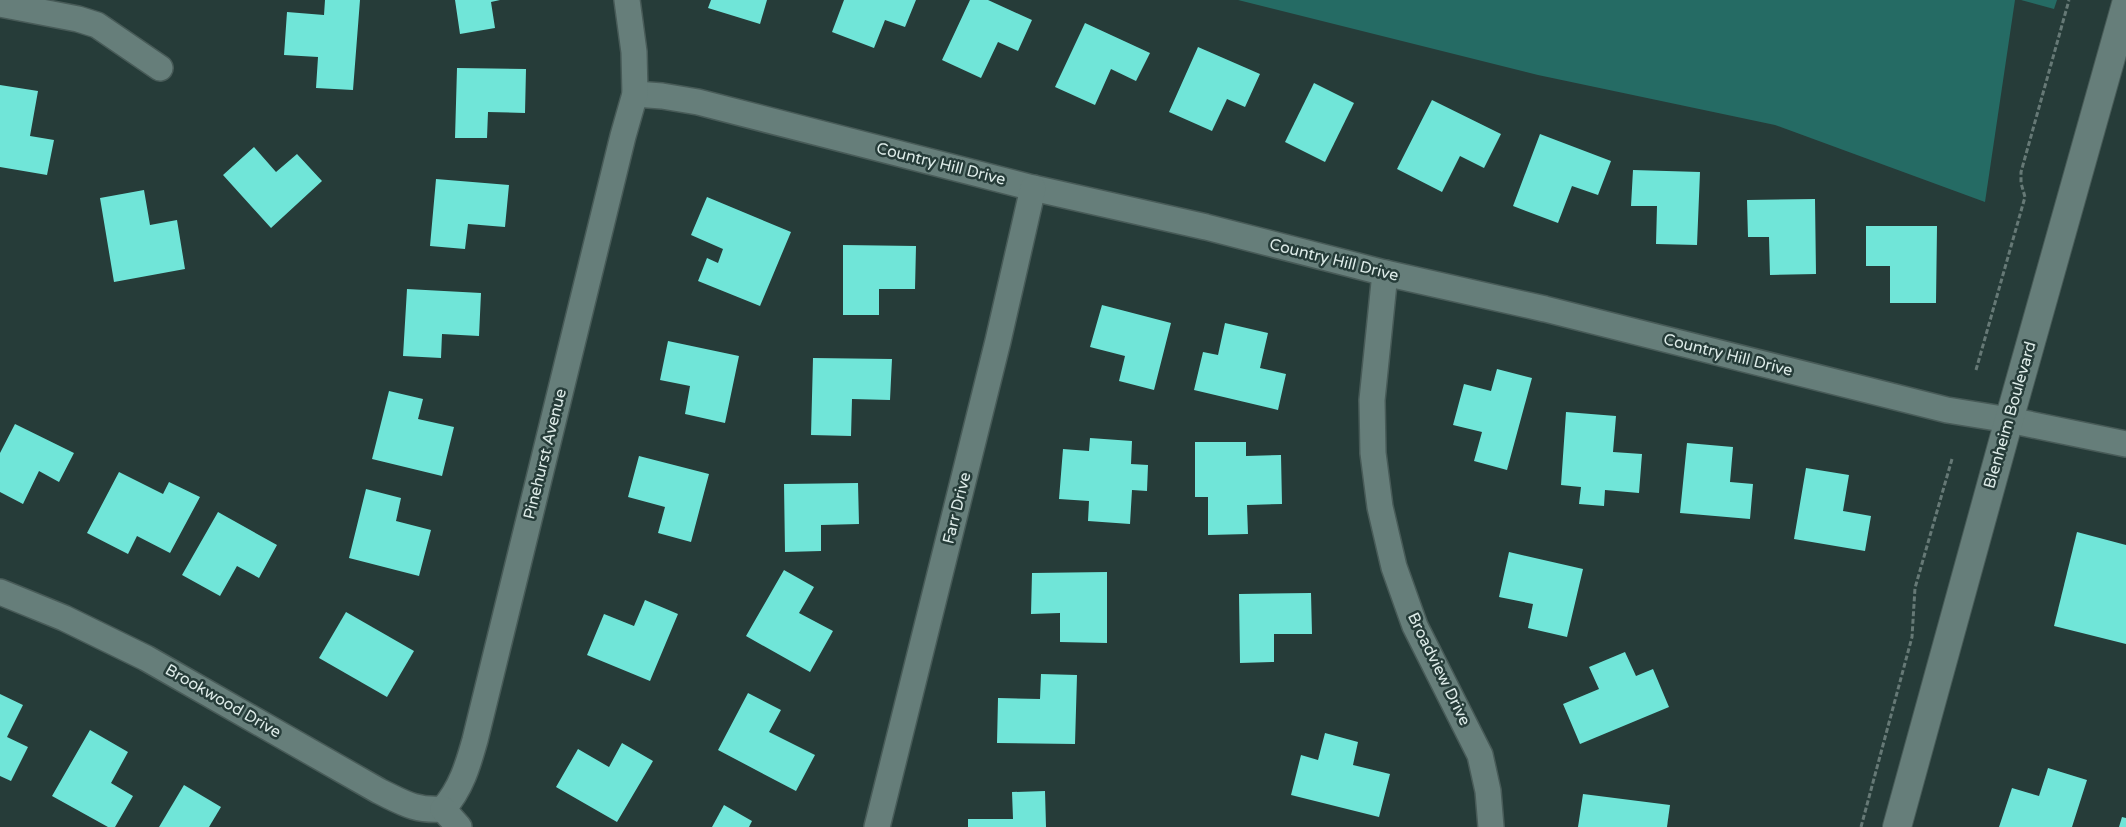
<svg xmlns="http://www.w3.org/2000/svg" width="2126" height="827" font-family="'Varela Round',sans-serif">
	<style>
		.green { fill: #256b64 }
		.building { fill: #70e5d8 }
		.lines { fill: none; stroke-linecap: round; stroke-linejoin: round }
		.minor-casing { stroke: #485b58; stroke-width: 28 }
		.secondary-casing { stroke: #485b58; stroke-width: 30 }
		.path { stroke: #667976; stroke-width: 3; stroke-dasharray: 5 2.5; stroke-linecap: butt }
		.minor { stroke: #667e7a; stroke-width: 25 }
		.secondary { stroke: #667e7a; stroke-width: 28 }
		.labels { text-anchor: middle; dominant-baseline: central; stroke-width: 5; stroke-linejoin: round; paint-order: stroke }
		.street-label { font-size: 16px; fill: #deece9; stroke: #263c39 }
	</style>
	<rect width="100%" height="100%" fill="#263c39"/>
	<g class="green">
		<path d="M1238,0H2015L1985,202L1775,125L1538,75Z"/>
		<path d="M2021,0H2057L2054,9Z"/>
	</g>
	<g class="building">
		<path d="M325,0H360L353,90L316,88L318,57L284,55L287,12L324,15Z"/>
		<path d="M455,0H500L491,2L495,28L460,34Z"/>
		<path d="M711,0H767L760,24L708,8Z"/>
		<path d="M844,0H916L905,27L885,20L874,48L832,32Z"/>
		<path d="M970,0H988L1032,20L1018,51L998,42L981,78L942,60Z"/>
		<path d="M1085,23L1150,53L1136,81L1111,69L1095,105L1055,87Z"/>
		<path d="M1198,47L1260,74L1245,107L1227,99L1212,131L1169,112Z"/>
		<path d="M457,68L526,69L525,113L488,112L487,138H455Z"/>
		<path d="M1314,83L1354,103L1325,162L1285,142Z"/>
		<path d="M0,85L38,91L30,136L54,140L47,175L0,167Z"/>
		<path d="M1432,100L1501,134L1484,168L1460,156L1442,192L1397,169Z"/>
		<path d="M1540,134L1611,161L1598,195L1572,186L1558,223L1513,206Z"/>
		<path d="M254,147L276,172L297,154L322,181L271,228L223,175Z"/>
		<path d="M1633,170L1700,172L1697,245L1656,244L1657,206H1631Z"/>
		<path d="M436,179L509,185L505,227L468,224L465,249L430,246Z"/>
		<path d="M144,190L150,225L177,220L185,269L114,282L100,198Z"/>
		<path d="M707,197L791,232L760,306L698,281L707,258L718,263L723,249L691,235Z"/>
		<path d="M1815,199L1816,274L1770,275L1769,237H1748L1747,200Z"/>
		<path d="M1866,226H1937L1936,303H1890V266H1866Z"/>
		<path d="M843,245L916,246L915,289H879V315H843Z"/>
		<path d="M407,289L481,293L479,336L442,334L441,358L403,356Z"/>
		<path d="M1102,305L1171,323L1154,390L1119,381L1125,356L1090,347Z"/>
		<path d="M1225,323L1268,333L1260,368L1286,374L1278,410L1194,390L1203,352L1218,355Z"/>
		<path d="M668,341L739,356L725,423L685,414L690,386L660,380Z"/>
		<path d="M813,358L892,359L890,400L852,399L851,436L811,435Z"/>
		<path d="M1497,369L1532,378L1507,470L1474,461L1482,432L1453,425L1464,384L1491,391Z"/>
		<path d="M389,391L423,399L418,419L454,427L442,476L372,459Z"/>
		<path d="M1566,412L1616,416L1613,452L1642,454L1639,493L1605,490L1604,506L1579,504L1581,487L1561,485Z"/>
		<path d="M15,424L74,453L59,482L39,471L23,504L0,492V453Z"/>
		<path d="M1090,438L1132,441L1131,464L1148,465L1147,491L1132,490L1130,524L1088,521L1089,501L1059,499L1063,449L1089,451Z"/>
		<path d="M1195,442H1246V456L1281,455L1282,504L1247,505L1248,534L1208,535V497H1195Z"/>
		<path d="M1687,443L1733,447L1730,482L1753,484L1750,519L1680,513Z"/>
		<path d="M639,456L709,474L691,542L658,533L665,507L628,497Z"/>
		<path d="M1806,468L1849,475L1843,511L1871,516L1865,551L1794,539Z"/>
		<path d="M119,472L163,494L169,482L200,497L170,553L137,536L128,554L87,533Z"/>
		<path d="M858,483L859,524L821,525V551L785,552L784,484Z"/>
		<path d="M366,489L401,498L396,521L431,530L419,576L349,558Z"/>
		<path d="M218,512L277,545L259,578L237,566L220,596L182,575Z"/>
		<path d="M2077,532L2126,545V644L2054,626Z"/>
		<path d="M1509,552L1583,569L1567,637L1528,628L1533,604L1499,597Z"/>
		<path d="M784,570L814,587L799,613L833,631L810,672L746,636Z"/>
		<path d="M1107,572V643L1060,642V613L1031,614L1032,573Z"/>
		<path d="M1311,593L1312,634H1274V662L1240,663L1239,594Z"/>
		<path d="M645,600L678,614L650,681L587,655L604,614L634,626Z"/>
		<path d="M346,612L414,651L387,697L319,658Z"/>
		<path d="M1625,652L1636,676L1653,669L1669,707L1580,744L1563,704L1599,689L1589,667Z"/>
		<path d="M1041,674L1077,675L1075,744L997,743L998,698L1040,699Z"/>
		<path d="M748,693L781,710L769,732L815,755L796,791L718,750Z"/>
		<path d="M0,694L23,705L7,737L28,747L11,781L0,776Z"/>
		<path d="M90,730L128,752L111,783L133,796L115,827H108L52,796Z"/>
		<path d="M1325,733L1358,742L1353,765L1390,774L1379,817L1291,795L1301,755L1318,760Z"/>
		<path d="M622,743L653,761L617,822L556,787L578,749L609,767Z"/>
		<path d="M2048,768L2087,780L2072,827H1999L2012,788L2039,796Z"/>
		<path d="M184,785L221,807L209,827H159Z"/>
		<path d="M1045,791L1046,827H968V819H1013L1012,792Z"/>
		<path d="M1583,794L1670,805L1667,827H1578Z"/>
		<path d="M724,805L752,821L749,827H712Z"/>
		<path d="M2122,817L2126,818V827H2119Z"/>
	</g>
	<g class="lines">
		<defs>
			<g id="minor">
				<path d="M0,4L78,19L97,25L160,68"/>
				<path d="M635,94L662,96L698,102L1033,188L1206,227L1385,273L1545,309L1947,410L2009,420L2126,444"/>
				<path d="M1385,273L1372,400L1373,453L1380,507L1394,567L1415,626L1480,755L1488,791L1491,827"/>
				<path d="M0,592L64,618L146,658L379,791C404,803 415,811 443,809"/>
				<path d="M443,809C461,789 468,765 475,740L623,136L635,94L634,52L627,0"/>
				<path d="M443,809L459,827"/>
				<path d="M877,827L998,341L1033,188"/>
			</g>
			<path id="secondary" d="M1897,827L2009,420L2126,4"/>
		</defs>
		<use href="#minor" class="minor-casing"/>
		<use href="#secondary" class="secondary-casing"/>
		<g class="path">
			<path d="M1976,370L2025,197L2021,183V172L2069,0"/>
			<path d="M1861,827L1912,637L1915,588L1952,459"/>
		</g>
		<use href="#minor" class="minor"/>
		<use href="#secondary" class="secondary"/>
	</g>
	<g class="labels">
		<g class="street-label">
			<text transform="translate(941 164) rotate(14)">Country Hill Drive</text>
			<text transform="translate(1334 260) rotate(14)">Country Hill Drive</text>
			<text transform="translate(1728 355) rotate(14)">Country Hill Drive</text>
			<text transform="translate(2010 415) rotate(-74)">Blenheim Boulevard</text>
			<text transform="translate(545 454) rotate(-76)">Pinehurst Avenue</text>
			<text transform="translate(957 508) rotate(-76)">Farr Drive</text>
			<text transform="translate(1439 669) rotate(64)">Broadview Drive</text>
			<text transform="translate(223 701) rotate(30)">Brookwood Drive</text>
		</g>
	</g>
</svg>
